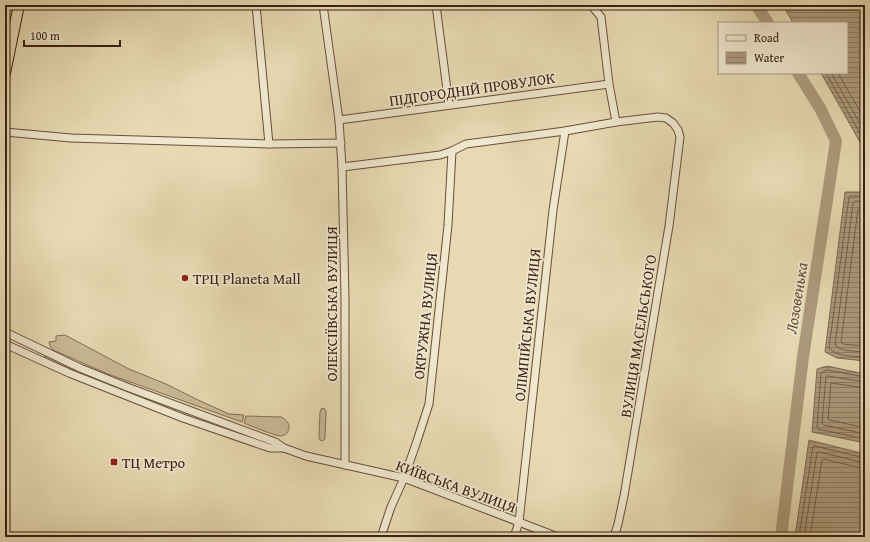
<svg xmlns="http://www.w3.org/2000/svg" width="870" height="542" font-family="'Gentium Book Plus',serif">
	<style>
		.grass { fill: #caba98; stroke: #826d56 }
		.water { fill: url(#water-rules); stroke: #7f6a53 }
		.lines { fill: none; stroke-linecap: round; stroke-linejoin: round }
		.shore { stroke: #745e49; stroke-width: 1 }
		.river { stroke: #ad9b7d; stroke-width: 12 }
		.minor-casing { stroke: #664e3c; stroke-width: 9 }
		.highway-casing { stroke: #3b2015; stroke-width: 12 }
		.minor { stroke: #efe7ce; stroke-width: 7 }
		.highway { stroke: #e7dab3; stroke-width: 10 }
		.poi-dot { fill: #8f2418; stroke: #efe7ce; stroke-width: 1.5 }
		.labels { text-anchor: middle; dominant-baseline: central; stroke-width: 3.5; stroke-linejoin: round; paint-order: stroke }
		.street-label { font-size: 15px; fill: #3b2015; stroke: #efe7ce }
		.poi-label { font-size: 15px; fill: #3b2015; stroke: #efe7ce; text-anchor: start }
		.water-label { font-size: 16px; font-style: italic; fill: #634b39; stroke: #efe7ce }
	</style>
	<defs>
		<pattern id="water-rules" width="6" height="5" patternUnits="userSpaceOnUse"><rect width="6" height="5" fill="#ad9b7d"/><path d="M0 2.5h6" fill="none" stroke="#8e7e65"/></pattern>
	</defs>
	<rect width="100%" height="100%" fill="#e7dab3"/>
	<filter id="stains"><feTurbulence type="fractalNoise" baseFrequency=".005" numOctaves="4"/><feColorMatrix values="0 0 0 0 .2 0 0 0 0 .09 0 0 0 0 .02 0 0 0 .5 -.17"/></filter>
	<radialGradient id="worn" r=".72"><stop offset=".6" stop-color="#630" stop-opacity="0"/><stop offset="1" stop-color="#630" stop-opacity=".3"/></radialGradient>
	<g class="grass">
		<path d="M65,335L129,369L166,384L196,399L229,414L244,415L242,422L108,374L53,350L50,346L49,342L56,341V336Z"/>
		<path d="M45,356L76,370L151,399L150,401L102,382L44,358Z"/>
		<path d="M324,408L326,412L325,437V439L322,441L320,440L319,437L320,412L321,409Z"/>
		<path d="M246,416L281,417C285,419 289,422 289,427C289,432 286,435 281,436C275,436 251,426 244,423Z"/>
	</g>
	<g class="water">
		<path d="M783,5H865V151L821,73H847V23H793Z"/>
		<path d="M845,192H865V361L837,358L825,352Z"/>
		<path d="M827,366L865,374V443L812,432L817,369Z"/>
		<path d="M809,440L865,454V537H795Z"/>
	</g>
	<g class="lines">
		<g class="shore">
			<path d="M826,73L865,142"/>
			<path d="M831,73L865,132"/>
			<path d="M838,73L865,120"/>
			<path d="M865,196H850L849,197L829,348C837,357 853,356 865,357"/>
			<path d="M865,201H855L853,203L835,345C841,352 856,351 865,352"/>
			<path d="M865,207H860L858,209L841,342L843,344L865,346"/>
			<path d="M865,377L827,370L821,373L817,427L818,429L865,439"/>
			<path d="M865,382L828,376H826L822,423L824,425L865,434"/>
			<path d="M865,388L831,383L828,419L830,420L865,428"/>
			<path d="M799,537L813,446H815L865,458"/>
			<path d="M804,537L817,453L819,452L865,463"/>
			<path d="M810,537L822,460L824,459L865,469"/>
		</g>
		<g class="river">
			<path d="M756,5L768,23"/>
			<path d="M781,537L803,357L836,141L820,108L798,73"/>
		</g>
		<defs>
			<g id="minor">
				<path d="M256,5L269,144"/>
				<path d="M323,5L339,120L342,167L345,297V465"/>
				<path d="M436,5L449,105"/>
				<path d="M591,5L601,17L609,84L616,122"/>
				<path d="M339,120L609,84"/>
				<path d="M5,132L71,138L269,144L341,143"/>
				<path d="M342,167L440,155L452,151L466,144L565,131L616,122L658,117L666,118L673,123L678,130L680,137L669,226L624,496L618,524L614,537"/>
				<path d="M5,332L80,368L127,387L275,442L284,448L306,456L404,478L558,537"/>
				<path d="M5,344L69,373L183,418L270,448H284"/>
				<path d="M381,537L391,507L404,478L416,444L429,404L448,225L452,151"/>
				<path d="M514,537L519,522L553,210L565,131"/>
			</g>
			<path id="highway" d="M5,73L19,5"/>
		</defs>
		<use href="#minor" class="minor-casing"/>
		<use href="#highway" class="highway-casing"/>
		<use href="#minor" class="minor"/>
		<use href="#highway" class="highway"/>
	</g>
	<g class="poi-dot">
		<circle cx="185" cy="278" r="4"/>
		<rect x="110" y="458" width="8" height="8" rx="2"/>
	</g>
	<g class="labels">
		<g class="street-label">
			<text transform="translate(472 89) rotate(-8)">ПІДГОРОДНІЙ ПРОВУЛОК</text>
			<text transform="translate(331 304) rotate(-90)">ОЛЕКСІЇВСЬКА ВУЛИЦЯ</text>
			<text transform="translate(425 316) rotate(-84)">ОКРУЖНА ВУЛИЦЯ</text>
			<text transform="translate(527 325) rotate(-84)">ОЛІМПІЙСЬКА ВУЛИЦЯ</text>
			<text transform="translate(638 336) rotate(-81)">ВУЛИЦЯ МАСЕЛЬСЬКОГО</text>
			<text transform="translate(456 486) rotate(20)">КИЇВСЬКА ВУЛИЦЯ</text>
		</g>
		<g class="poi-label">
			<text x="193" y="278">ТРЦ Planeta Mall</text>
			<text x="122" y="462">ТЦ Метро</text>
		</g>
		<g class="water-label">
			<text transform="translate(796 298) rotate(-81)">Лозовенька</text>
		</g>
	</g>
	<rect width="870" height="542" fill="none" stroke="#e7dab3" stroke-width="20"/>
	<rect x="6" y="6" width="858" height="530" fill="none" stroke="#3b2015" stroke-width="2"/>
	<rect x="10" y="10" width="850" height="522" fill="none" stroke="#3b2015"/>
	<rect x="718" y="22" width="130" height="52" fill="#efe7ce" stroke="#a79784"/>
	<rect x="726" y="35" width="20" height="6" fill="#efe7ce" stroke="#a79784"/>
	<text x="754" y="42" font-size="12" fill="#3b2015">Road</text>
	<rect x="726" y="52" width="20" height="12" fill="url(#water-rules)" stroke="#a79784"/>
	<text x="754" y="62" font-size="12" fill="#3b2015">Water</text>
	<path d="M24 40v6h96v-6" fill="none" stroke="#3b2015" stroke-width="2"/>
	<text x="30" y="40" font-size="12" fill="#3b2015" stroke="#efe7ce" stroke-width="3" paint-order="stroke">100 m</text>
	<rect width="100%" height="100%" filter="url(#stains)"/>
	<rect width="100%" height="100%" fill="url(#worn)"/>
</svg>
